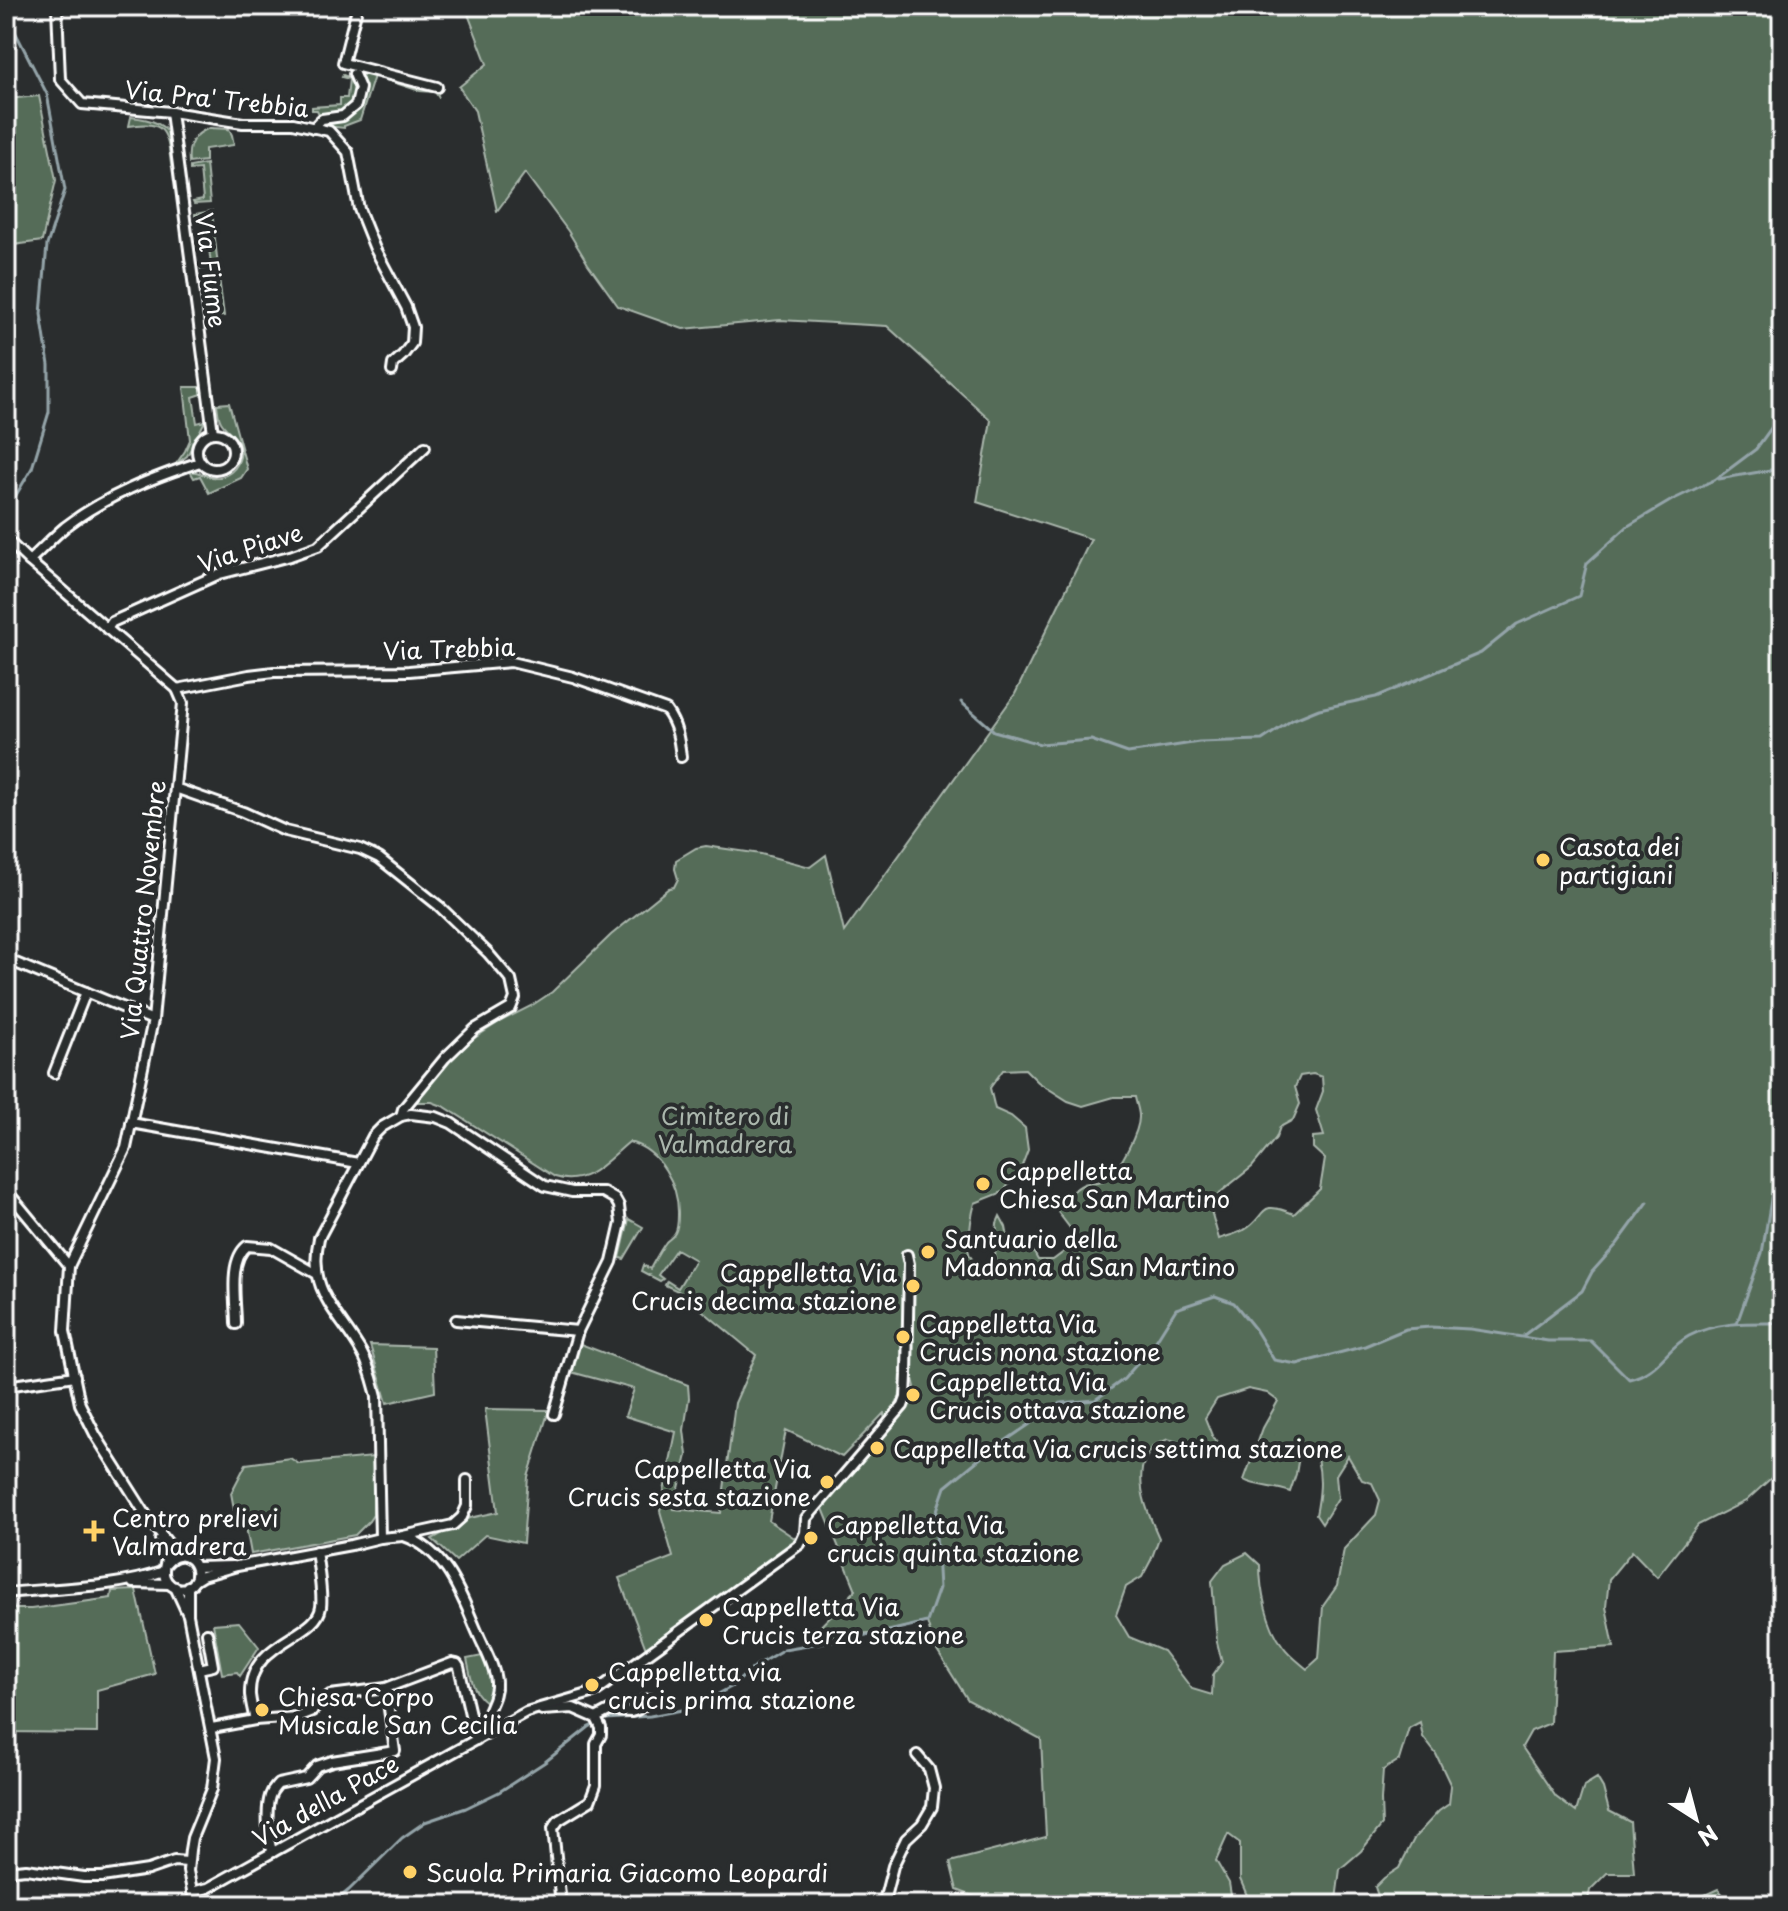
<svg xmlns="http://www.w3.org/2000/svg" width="1788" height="1911" font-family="'Playpen Sans',sans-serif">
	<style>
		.green { fill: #546c59; stroke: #aab6ac; stroke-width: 2; fill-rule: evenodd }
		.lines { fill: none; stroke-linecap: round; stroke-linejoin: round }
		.stream { stroke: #94a4a9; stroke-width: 3 }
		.minor-casing { stroke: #fff; stroke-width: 14 }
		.minor { stroke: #2a2d2e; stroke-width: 8 }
		.poi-dot { fill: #ffd166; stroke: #2a2d2e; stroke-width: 3 }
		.labels { text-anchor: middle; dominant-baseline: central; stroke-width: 8; stroke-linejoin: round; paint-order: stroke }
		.street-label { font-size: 24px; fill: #fff; stroke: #2a2d2e }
		.poi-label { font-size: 24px; fill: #fff; stroke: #2a2d2e; text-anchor: start }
		.park-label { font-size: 24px; fill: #aab6ac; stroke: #2a2d2e }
	</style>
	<rect width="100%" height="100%" fill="#2a2d2e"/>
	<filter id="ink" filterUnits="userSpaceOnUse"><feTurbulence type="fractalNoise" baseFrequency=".0125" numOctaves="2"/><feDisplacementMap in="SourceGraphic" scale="16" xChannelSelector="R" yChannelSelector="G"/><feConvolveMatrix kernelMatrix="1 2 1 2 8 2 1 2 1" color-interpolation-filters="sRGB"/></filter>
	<g filter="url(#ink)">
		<g class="green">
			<path d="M465,6H1782V1468L1746,1501L1698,1525L1657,1577L1632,1551L1609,1579L1606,1607L1614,1647L1553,1651L1550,1723L1531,1731L1522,1747L1556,1797L1576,1812L1584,1786L1597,1778L1603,1788L1609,1811L1630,1822L1634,1873H1607L1590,1890L1587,1905H1381L1375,1887L1384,1878L1399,1868L1415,1837L1439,1811L1449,1804L1451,1786L1436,1754L1423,1737L1420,1722L1409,1728L1399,1760L1383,1770L1381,1800L1382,1825L1361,1851L1340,1869L1336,1900L1334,1905H1251L1240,1879V1843L1228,1834L1216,1861L1229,1883L1232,1901L1227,1905H996L957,1890L950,1862L1046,1837L1041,1739L968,1700L934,1646L927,1622L884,1632L838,1635L801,1646L856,1590L822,1506L907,1404L915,1387L905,1346L901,1344C901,1377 908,1394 885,1422L884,1413L842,1457L786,1430L769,1521L796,1539L646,1649L619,1578L673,1557L660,1511L676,1432L625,1416L634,1389L571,1372L578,1343L688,1385L689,1398L684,1430L687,1455L674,1509L721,1513L735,1403L756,1355L680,1292L665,1285L667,1281L678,1288L695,1260L676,1249L658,1275L663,1279L660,1281L641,1271L643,1265L650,1269C655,1260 660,1250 666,1242C669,1239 673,1237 675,1233C678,1228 678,1220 678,1215C679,1185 660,1150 629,1142C606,1161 587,1187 555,1177L445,1107L432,1102H415L453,1057L470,1041L499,1022L531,1006L552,992L611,935L669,888L674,887L678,879L675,869L676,860L696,848L706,846L761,854L810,867L826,855L844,932L1015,694L1091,539L977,502L991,420L887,326L780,320L683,329L618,306L588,264L568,231L525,173L497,211L475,111L459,87L487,64ZM1025,1069L1038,1082L1068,1101L1083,1106L1114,1097H1135C1136,1103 1139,1110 1139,1116C1140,1131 1120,1168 1108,1178C1101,1184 1092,1181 1084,1184C1073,1189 1064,1199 1054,1207L1076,1236L1069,1248L1053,1260H1038L1033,1251L1023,1247L1008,1238L1006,1227L1000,1216L997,1223L995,1258L987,1274C962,1253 968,1252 971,1222C972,1215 973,1210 975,1203L1003,1192L1021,1168L1028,1150L1025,1128L1011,1116L995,1109L990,1088L1003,1070ZM1313,1074L1322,1077L1323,1091L1316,1110L1324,1136L1313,1137V1148L1325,1159L1320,1189L1294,1214C1256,1198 1268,1217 1244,1230C1237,1234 1227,1236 1219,1239L1210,1207L1222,1191L1252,1167L1276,1138L1280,1127L1293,1120L1300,1104L1295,1087L1300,1076ZM1248,1389L1267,1393L1278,1401L1263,1428L1244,1480C1256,1487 1275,1486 1290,1492L1296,1474L1299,1456L1317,1459C1322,1478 1320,1495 1316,1515L1322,1524L1338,1498L1336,1475L1348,1456L1362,1480L1372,1483L1380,1500L1376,1515L1344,1549L1337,1586L1323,1606L1319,1658L1307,1669C1299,1662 1289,1655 1283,1646C1267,1626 1260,1590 1260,1565L1247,1553L1225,1564L1212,1581L1217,1642L1222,1662L1213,1675L1212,1695L1192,1689L1163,1651L1129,1637L1116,1615L1126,1587L1142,1577L1151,1560L1159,1538C1150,1518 1138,1492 1142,1469C1143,1461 1149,1453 1153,1446L1168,1439L1187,1445L1206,1457L1227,1449L1213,1438L1205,1418L1217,1399Z"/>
			<path d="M361,73L436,90L439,98L435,92L420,91L374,76L360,120L344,126V128L325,126L326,123C357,121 369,103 361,73Z"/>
			<path d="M343,75L351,78L355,85C352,112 341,112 319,114L317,110H312V107L340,105V98H347L349,79L342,77Z"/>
			<path d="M39,96L56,180L42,241L6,246V99Z"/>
			<path d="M131,117C149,119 169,123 173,144C174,153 175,157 171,164C167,131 165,120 129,126Z"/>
			<path d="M210,128L229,129L232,135L234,145L205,149V161L189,163C187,145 193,134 210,128Z"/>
			<path d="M206,164L210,203L194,204L193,202L203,200L200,169L190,170V167Z"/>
			<path d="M212,211L218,267L201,269V267L211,265L205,215L195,216V214Z"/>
			<path d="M219,278L224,316L207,318V316L217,314L214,286H203V285Z"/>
			<path d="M184,387H201L202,394L193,397L197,423L205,421L187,456L176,464L185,451L190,440Z"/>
			<path d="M229,403L247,469L241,478L209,493L200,476L194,478L190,471L178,476L177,474C199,465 203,480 220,477C236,474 245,456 238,442C234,434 226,430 221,422C218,417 218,410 217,404Z"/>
			<path d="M629,1219L643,1227L624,1259L620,1258Z"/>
			<path d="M370,1345L433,1347L435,1392L387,1403Z"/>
			<path d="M485,1409L549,1410L528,1477L523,1543L485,1535L456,1561L432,1539L470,1518L498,1512Z"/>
			<path d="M373,1457V1515L369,1521L355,1535L251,1554L246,1527L237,1525L231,1493L246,1464L290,1458L299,1464Z"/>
			<path d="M136,1590L155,1674L97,1690V1733L6,1732V1602L12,1601L14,1609H31L111,1598L112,1591Z"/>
			<path d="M239,1622L259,1647L240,1676L237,1672L222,1674L213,1624Z"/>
			<path d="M482,1656L495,1676L491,1705C472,1696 471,1677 467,1659Z"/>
			<path d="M1718,1889L1732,1905H1683Z"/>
		</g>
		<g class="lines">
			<g class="stream">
				<path d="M6,14L47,94L65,190L47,245L41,314L49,365V412L32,468L6,512"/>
				<path d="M1719,479L1782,468"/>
				<path d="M961,702L994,731L1040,744L1091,740L1128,753L1199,742L1262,740L1292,720L1319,709L1376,697L1481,653L1517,624L1579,596L1587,563L1628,526L1672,500L1716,479L1756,449L1782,413"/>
				<path d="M1737,1323L1762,1253L1775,1176L1782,1107"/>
				<path d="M1524,1335L1582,1291L1592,1272L1617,1244L1648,1202"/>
				<path d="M331,1905L349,1890L402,1838L425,1822L466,1808L499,1792L545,1762L589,1727L606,1719L650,1716L693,1708L731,1687L757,1665L784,1649L884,1632L927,1622L939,1588L935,1516L945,1487L983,1456L1061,1403L1095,1400L1124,1379L1154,1344L1176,1309L1215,1296L1234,1303L1255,1329L1274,1360L1297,1364L1365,1346L1406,1329L1430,1327L1470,1329L1548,1341H1591L1629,1379C1660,1372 1665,1349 1689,1336C1718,1321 1751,1323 1782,1323"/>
			</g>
			<defs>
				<g id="minor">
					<path d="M57,6L60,79L82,104L171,112L243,123H293L329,131L348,152L359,209L375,249L406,307L413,327L412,343L403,355L393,364L392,371"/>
					<path d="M355,6L356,12L343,63L437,87"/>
					<path d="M171,112L213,433"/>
					<path d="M313,128L322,119L343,116L356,105L360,88L354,74"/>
					<circle cx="215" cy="451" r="18"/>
					<path d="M6,539L29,561L177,689L183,703L153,1020L126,1148L69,1266L65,1331L80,1404L96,1436L146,1515L178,1556"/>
					<path d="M29,561C41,550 53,537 65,527C105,496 152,478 200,462"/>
					<path d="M107,629L112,622L219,574L290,556L318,546L425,447"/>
					<path d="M177,689L249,675L274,672L409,671L511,662L573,677L666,710C677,725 679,739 681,757"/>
					<path d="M175,788L243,812L285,831L360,849L379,858L439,906L488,953L511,980L515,998L511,1008L475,1029L445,1058L403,1109L401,1116"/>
					<path d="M6,959L153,1020"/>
					<path d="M54,1073L86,992"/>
					<path d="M131,1123L358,1163"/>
					<path d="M6,1190L69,1266"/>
					<path d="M456,1320L578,1331"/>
					<path d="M236,1324C236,1301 228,1261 247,1246L271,1248L317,1274"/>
					<path d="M6,1386L75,1376"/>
					<path d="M404,1536C448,1551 462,1598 479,1636C485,1650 495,1667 496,1682C498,1702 479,1715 486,1735"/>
					<path d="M380,1538L377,1396C373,1381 370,1367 362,1353C338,1311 307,1292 319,1238L373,1136L382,1127L401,1116L411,1114L436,1117L451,1123L545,1186L572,1192H603L615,1199L619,1206L621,1223L612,1262L578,1331L554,1414"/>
					<path d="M160,1540C163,1546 165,1551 166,1558C166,1562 164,1566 164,1570C163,1582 174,1591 185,1588C210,1580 189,1538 166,1564"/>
					<path d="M196,1567L233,1566"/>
					<path d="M194,1581L202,1576L237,1566L351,1545L380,1538L403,1536L453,1525L462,1517L467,1506V1480"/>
					<path d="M133,1583L169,1584"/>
					<path d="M188,1586V1614"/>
					<path d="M175,1587L188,1615L216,1758L212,1789L192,1838L190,1850L188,1871L195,1905"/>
					<path d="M6,1593C55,1588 119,1588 164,1571"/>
					<path d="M199,1669L213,1666L207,1633"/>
					<path d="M542,1710L573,1708L596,1718L601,1728V1735L596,1744V1785L590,1801L559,1820L553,1828L561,1905"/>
					<path d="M596,1718L609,1711L631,1712L637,1710L643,1706L644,1700L651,1699"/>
					<path d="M255,1720C253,1712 251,1703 250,1695C248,1641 317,1638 321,1607C323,1593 318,1566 316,1551"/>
					<path d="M212,1728L255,1720L297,1717L312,1711L330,1695L386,1688L452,1663L457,1664L459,1667L476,1740"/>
					<path d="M273,1852C267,1841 266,1808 270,1796C272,1790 274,1789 278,1784L306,1778L317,1766L332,1761L395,1751L386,1688"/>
					<path d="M6,1871L26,1869L84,1877H102L148,1870L174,1861L188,1862"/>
					<path d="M192,1892L208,1888L235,1873L526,1712L595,1692L800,1544L805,1533L806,1519L903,1406L906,1398L907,1375L909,1264L907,1255"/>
					<path d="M883,1905L893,1866L906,1839L922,1824L932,1807L934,1788L929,1769L917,1755"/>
				</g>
			</defs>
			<use href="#minor" class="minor-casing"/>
			<use href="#minor" class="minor"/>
		</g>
	</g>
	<g class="poi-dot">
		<circle cx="1543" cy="860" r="8"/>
		<circle cx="983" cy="1184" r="8"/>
		<circle cx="928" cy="1252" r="8"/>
		<circle cx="913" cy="1286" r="8"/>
		<circle cx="903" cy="1337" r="8"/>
		<circle cx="913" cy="1395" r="8"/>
		<circle cx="877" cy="1448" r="8"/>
		<circle cx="827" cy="1482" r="8"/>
		<path d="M90 1519h8v8h8v8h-8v8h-8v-8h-8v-8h8z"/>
		<circle cx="811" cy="1538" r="8"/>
		<circle cx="706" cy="1620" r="8"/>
		<circle cx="592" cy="1685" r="8"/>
		<circle cx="262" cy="1710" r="8"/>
		<circle cx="410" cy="1872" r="8"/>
	</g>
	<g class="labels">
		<g class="street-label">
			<text transform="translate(217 98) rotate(6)">Via Pra' Trebbia</text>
			<text transform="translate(212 270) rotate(83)">Via Fiume</text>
			<text transform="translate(250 547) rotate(-18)">Via Piave</text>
			<text transform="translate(449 648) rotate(-2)">Via Trebbia</text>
			<text transform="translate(142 910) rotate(-84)">Via Quattro Novembre</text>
			<text transform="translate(325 1800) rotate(-29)">Via della Pace</text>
		</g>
		<g class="poi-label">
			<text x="1559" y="846">Casota dei<tspan x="1559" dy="28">partigiani</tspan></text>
			<text x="999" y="1170">Cappelletta<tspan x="999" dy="28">Chiesa San Martino</tspan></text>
			<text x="944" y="1238">Santuario della<tspan x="944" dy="28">Madonna di San Martino</tspan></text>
			<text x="897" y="1272" text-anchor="end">Cappelletta Via<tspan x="897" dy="28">Crucis decima stazione</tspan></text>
			<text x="919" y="1323">Cappelletta Via<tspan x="919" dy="28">Crucis nona stazione</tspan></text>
			<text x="929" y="1381">Cappelletta Via<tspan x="929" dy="28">Crucis ottava stazione</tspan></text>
			<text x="893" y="1448">Cappelletta Via crucis settima stazione</text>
			<text x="811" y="1468" text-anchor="end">Cappelletta Via<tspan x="811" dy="28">Crucis sesta stazione</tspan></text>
			<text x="112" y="1517">Centro prelievi<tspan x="112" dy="28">Valmadrera</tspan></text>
			<text x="827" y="1524">Cappelletta Via<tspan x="827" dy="28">crucis quinta stazione</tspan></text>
			<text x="722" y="1606">Cappelletta Via<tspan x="722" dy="28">Crucis terza stazione</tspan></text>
			<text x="608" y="1671">Cappelletta via<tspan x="608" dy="28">crucis prima stazione</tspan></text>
			<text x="278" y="1696">Chiesa Corpo<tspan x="278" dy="28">Musicale San Cecilia</tspan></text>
			<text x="426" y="1872">Scuola Primaria Giacomo Leopardi</text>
		</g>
		<g class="park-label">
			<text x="725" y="1115">Cimitero di<tspan x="725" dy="28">Valmadrera</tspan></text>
		</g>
	</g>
	<rect width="1788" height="1911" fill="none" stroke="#2a2d2e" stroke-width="32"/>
	<rect x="16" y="16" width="1756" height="1879" fill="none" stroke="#fff" stroke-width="3" filter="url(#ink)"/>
	<g transform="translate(1696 1819) rotate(144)" stroke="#2a2d2e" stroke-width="6" paint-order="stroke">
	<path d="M0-6L14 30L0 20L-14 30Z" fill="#ffffff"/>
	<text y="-12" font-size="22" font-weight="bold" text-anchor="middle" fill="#ffffff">N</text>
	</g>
</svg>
